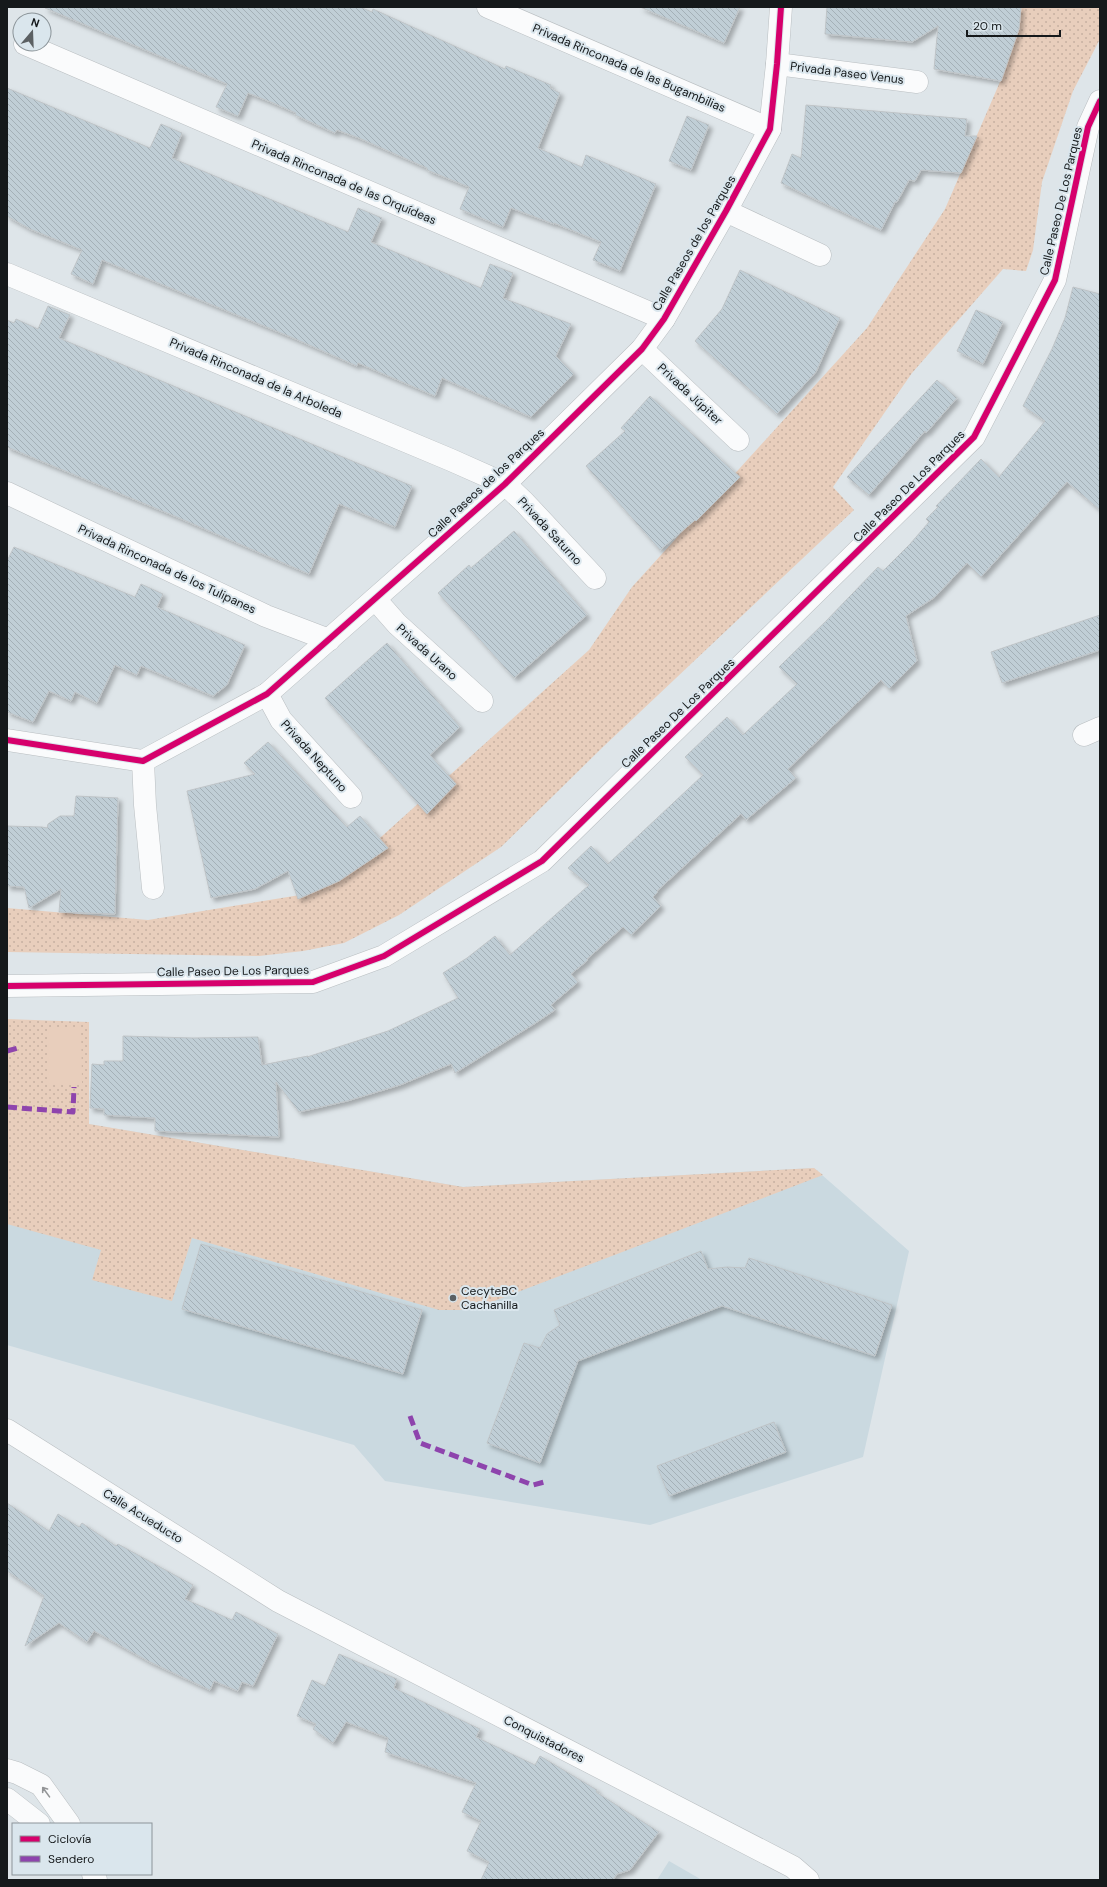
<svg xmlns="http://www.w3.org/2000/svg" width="1107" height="1887" font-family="'DM Sans',sans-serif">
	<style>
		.built { fill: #cad9e0 }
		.grass { fill: url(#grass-dots) }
		.garden { fill: #e8cebc }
		.building { fill: url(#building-back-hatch); stroke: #bfc4c7; filter: url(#shadow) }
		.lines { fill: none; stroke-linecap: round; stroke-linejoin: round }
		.minor-casing { stroke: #b9bec1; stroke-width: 23 }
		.minor { stroke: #fafbfc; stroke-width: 22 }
		.quiet { stroke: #8e44ad; stroke-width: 5; stroke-dasharray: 10 5; stroke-linecap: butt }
		.cycleway-casing { stroke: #dae6ed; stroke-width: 8 }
		.cycleway { stroke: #d6006c; stroke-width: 6 }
		.oneway { stroke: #939597 }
		.poi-dot { fill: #5b6063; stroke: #dae6ed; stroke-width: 1.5 }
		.labels { text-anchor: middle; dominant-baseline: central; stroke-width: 4; stroke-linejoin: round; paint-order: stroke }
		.street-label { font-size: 12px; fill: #15191b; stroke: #dae6ed }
		.poi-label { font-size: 12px; fill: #15191b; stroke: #dae6ed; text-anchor: start }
	</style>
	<defs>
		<pattern id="grass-dots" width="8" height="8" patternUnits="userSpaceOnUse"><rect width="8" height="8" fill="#e8cebc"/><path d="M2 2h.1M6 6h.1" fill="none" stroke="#c6b0a1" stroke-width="1.8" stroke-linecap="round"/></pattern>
		<pattern id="building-back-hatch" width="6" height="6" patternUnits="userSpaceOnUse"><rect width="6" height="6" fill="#c0ced6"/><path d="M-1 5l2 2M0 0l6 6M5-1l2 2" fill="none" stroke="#a4b0b7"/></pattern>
		<filter id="shadow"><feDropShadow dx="3.5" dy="3.5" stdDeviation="2" flood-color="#0004"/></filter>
	</defs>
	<rect width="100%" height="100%" fill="#dee5e9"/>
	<g class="built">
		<path d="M7,1117L88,1124L463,1187L814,1168L909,1251L863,1457L650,1525L385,1481L354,1445L7,1345Z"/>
		<path d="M669,1861L702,1880H657Z"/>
	</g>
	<g class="grass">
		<path d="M1021,7H1100V39L1073,91L1042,182L1033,250L1026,271L1003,269L912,373L833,487L854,510L604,746L501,847L399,915L344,943L303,951L259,956L7,952V908L148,920L300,895L332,881L589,650L632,587L867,328L945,209L1006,68Z"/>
		<path d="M7,1019L89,1022V1124L463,1187L814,1168L823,1175L471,1310H439L192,1238L172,1301L92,1280L101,1250L7,1224Z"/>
	</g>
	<path class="garden" d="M48,1029H81L82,1083H49Z"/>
	<g class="building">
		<path d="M45,7H360L372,12L373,9L505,69L506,66L551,85L550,88L560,93L538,148L582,167L586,155L656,184L620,271L593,260L601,242L554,223V224L511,208L503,227L460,209L469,187L427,170V168L359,138L337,130L335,133L295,115L296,113L271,102L248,93L238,116L216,107L227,84L45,8Z"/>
		<path d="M640,7H740L724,43Z"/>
		<path d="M827,7H1021L1019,29L1001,81L934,69L938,26L912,42L825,34Z"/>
		<path d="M7,88L150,148L161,124L182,133L172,158L348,232L358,208L382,218L371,242L481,288L490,264L513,273L503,298L571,324L556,356L574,374L531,417L442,378L435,396L358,363L357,366L291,337L102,260L93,284L71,274L82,250L30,229L7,216Z"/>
		<path d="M806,105L967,119L965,136H977L961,173L921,170L915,181L909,180L897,202H895L881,230L781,183L792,154L801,158Z"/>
		<path d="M687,116L709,125L691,170L669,161Z"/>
		<path d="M740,270L840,318L816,372L777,414L695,341L722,309Z"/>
		<path d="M1073,287L1100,294V510L1067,482L981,577L967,563L935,597L906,616L917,661L889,689L881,680L788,769L796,778L746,820L741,814L657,891L658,892L653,897L661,906L631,935L623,927L587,959L588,960L571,974L578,982L551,1005L555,1010L534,1024L455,1073L451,1064L400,1085L347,1101L299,1112L276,1082L279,1137L155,1131V1118L104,1115V1109L90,1108L92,1064L104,1065V1061H123V1036L193,1038L258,1037L262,1065L308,1056L307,1057L388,1031L458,998L443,973L467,958L495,936L510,955L589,885L568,868L591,846L608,864L703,775L685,757L727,717L743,735L797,684L779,667L826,621L878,567L883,571L910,544L929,522L926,519L938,507L936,506L981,459L999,477L1045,421L1023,406L1052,349L1065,318Z"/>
		<path d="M48,306L70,315L59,338L412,486L395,527L339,504L309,574L177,517L7,447V320L14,323L16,319L38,329Z"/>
		<path d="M976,310L1003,322L983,364L957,351Z"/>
		<path d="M937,380L957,398L926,433L925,431L869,495L847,477Z"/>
		<path d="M650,396L740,477L696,521L695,520L660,550L586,466L625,431L621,428Z"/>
		<path d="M514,531L587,615L514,678L438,593L469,565L471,568Z"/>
		<path d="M14,547L135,597L141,584L163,594L157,607L245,645L227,685L213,696L141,666L137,675L115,665L97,703L75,692L71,701L49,691L33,722L7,712V561Z"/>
		<path d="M1100,615V650L1002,683L991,652Z"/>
		<path d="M387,643L460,727L430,755L456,784L427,814L325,698Z"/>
		<path d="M268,742L347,827L360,816L388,848L339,881L298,899L288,871L255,889L211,898L187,791L255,774L244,763Z"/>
		<path d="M76,796L118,798L115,914L59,912L61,889L29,908L24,887L7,886V826L42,827L47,828L48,824L60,816H74Z"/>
		<path d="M201,1244L422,1310L403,1374L182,1309Z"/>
		<path d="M701,1251L708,1269L727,1267L745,1268L749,1258L892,1305L875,1356L722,1306L578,1361L540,1463L487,1443L524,1343L540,1348L547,1334L560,1325L554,1310Z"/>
		<path d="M774,1422L786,1452L669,1496L657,1466Z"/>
		<path d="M7,1503L49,1531L58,1514L79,1527L82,1523L116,1546L118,1544L193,1585L185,1599L232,1620L236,1612L278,1634L253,1686L242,1682L238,1691L214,1681L210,1690L148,1661L94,1631L87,1642L59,1623L25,1646L44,1596L7,1571Z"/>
		<path d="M339,1654L397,1679L394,1688L480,1729L476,1737L535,1765L540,1756L597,1790L596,1792L659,1832L630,1870L617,1874L613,1880H481L489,1862L467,1851L481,1821L462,1812L476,1783L385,1752L388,1738L346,1722L333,1743L313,1729L316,1724L297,1716L312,1680L325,1686Z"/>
	</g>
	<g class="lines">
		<defs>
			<g id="minor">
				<path d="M488,7L770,129"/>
				<path d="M25,44L664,319"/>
				<path d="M777,64L917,82"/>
				<path d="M726,211L820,255"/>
				<path d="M7,274L451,460L505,484L524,502L595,578"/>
				<path d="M642,349L738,440"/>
				<path d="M7,493L266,616L329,640"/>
				<path d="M375,599L397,624L482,701"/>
				<path d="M267,694L281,720L351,797"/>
				<path d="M1084,735L1100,728"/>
				<path d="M7,740L143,761L267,694L505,484L642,349L664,319L726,211L770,129L777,64L781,7"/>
				<path d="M143,761L145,805L153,888"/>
				<path d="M7,986L313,982L384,956L542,861L974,437L1055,280L1088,127L1100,101"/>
				<path d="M7,1430L278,1601L793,1867L808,1880"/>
				<path d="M7,1770L17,1773L41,1785L69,1824"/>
				<path d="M7,1799L39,1824"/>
				<path d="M93,1874L96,1880"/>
			</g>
		</defs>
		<use href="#minor" class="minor-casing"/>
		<use href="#minor" class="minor"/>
		<g class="quiet">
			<path d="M7,1051L18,1048"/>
			<path d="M7,1107L73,1112L74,1087"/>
			<path d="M410,1416L420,1443L533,1485L548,1481"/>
		</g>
		<defs>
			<g id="cycleway">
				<path d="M7,740L143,761L267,694L505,484L642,349L664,319L726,211L770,129L777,64L781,7"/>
				<path d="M7,986L313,982L384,956L542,861L974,437L1055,280L1088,127L1100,101"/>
			</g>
		</defs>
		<use href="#cycleway" class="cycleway-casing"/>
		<use href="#cycleway" class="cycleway"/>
	</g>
	<defs><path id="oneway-shaft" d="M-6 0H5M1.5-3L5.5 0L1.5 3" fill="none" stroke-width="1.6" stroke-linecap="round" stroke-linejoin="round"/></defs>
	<use class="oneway" href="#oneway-shaft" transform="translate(46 1792) rotate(-126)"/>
	<circle class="poi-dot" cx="453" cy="1298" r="4"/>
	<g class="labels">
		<g class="street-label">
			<text transform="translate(629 68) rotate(23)">Privada Rinconada de las Bugambilias</text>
			<text transform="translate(847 73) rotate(7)">Privada Paseo Venus</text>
			<text transform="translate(344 182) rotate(23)">Privada Rinconada de las Orquídeas</text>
			<text transform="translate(1061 201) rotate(-77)">Calle Paseo De Los Parques</text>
			<text transform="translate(694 243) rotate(-60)">Calle Paseos de los Parques</text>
			<text transform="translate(256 378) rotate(23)">Privada Rinconada de la Arboleda</text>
			<text transform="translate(690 394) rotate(43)">Privada Júpiter</text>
			<text transform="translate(486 483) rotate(-43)">Calle Paseos de los Parques</text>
			<text transform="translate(909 486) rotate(-45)">Calle Paseo De Los Parques</text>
			<text transform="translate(550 531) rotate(47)">Privada Saturno</text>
			<text transform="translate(167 569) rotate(25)">Privada Rinconada de los Tulipanes</text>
			<text transform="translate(427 652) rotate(42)">Privada Urano</text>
			<text transform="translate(678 713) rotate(-44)">Calle Paseo De Los Parques</text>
			<text transform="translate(314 756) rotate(48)">Privada Neptuno</text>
			<text transform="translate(233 971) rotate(-1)">Calle Paseo De Los Parques</text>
			<text transform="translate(143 1516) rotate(32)">Calle Acueducto</text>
			<text transform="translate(544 1739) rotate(27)">Conquistadores</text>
		</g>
		<g class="poi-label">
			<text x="461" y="1291">CecyteBC<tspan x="461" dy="14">Cachanilla</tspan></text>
		</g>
	</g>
	<rect width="1107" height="1887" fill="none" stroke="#15191b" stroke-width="16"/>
	<rect x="12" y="1823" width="140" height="52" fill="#dae6ed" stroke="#8b9499"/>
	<rect x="20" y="1836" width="20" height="6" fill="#d6006c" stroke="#8b9499"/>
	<text x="48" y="1843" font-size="12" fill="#15191b">Ciclovía</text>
	<rect x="20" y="1856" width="20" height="6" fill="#8e44ad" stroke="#8b9499"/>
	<text x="48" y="1863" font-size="12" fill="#15191b">Sendero</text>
	<g transform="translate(32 32) rotate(19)"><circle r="19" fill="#dae6ed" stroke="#8b9499"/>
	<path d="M0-3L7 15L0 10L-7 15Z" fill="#5b6063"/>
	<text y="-6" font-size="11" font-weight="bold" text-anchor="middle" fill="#15191b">N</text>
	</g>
	<path d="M967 30v6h93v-6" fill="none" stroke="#15191b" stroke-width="2"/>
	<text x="973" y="30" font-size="12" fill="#15191b" stroke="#dae6ed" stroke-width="3" paint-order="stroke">20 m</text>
</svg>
